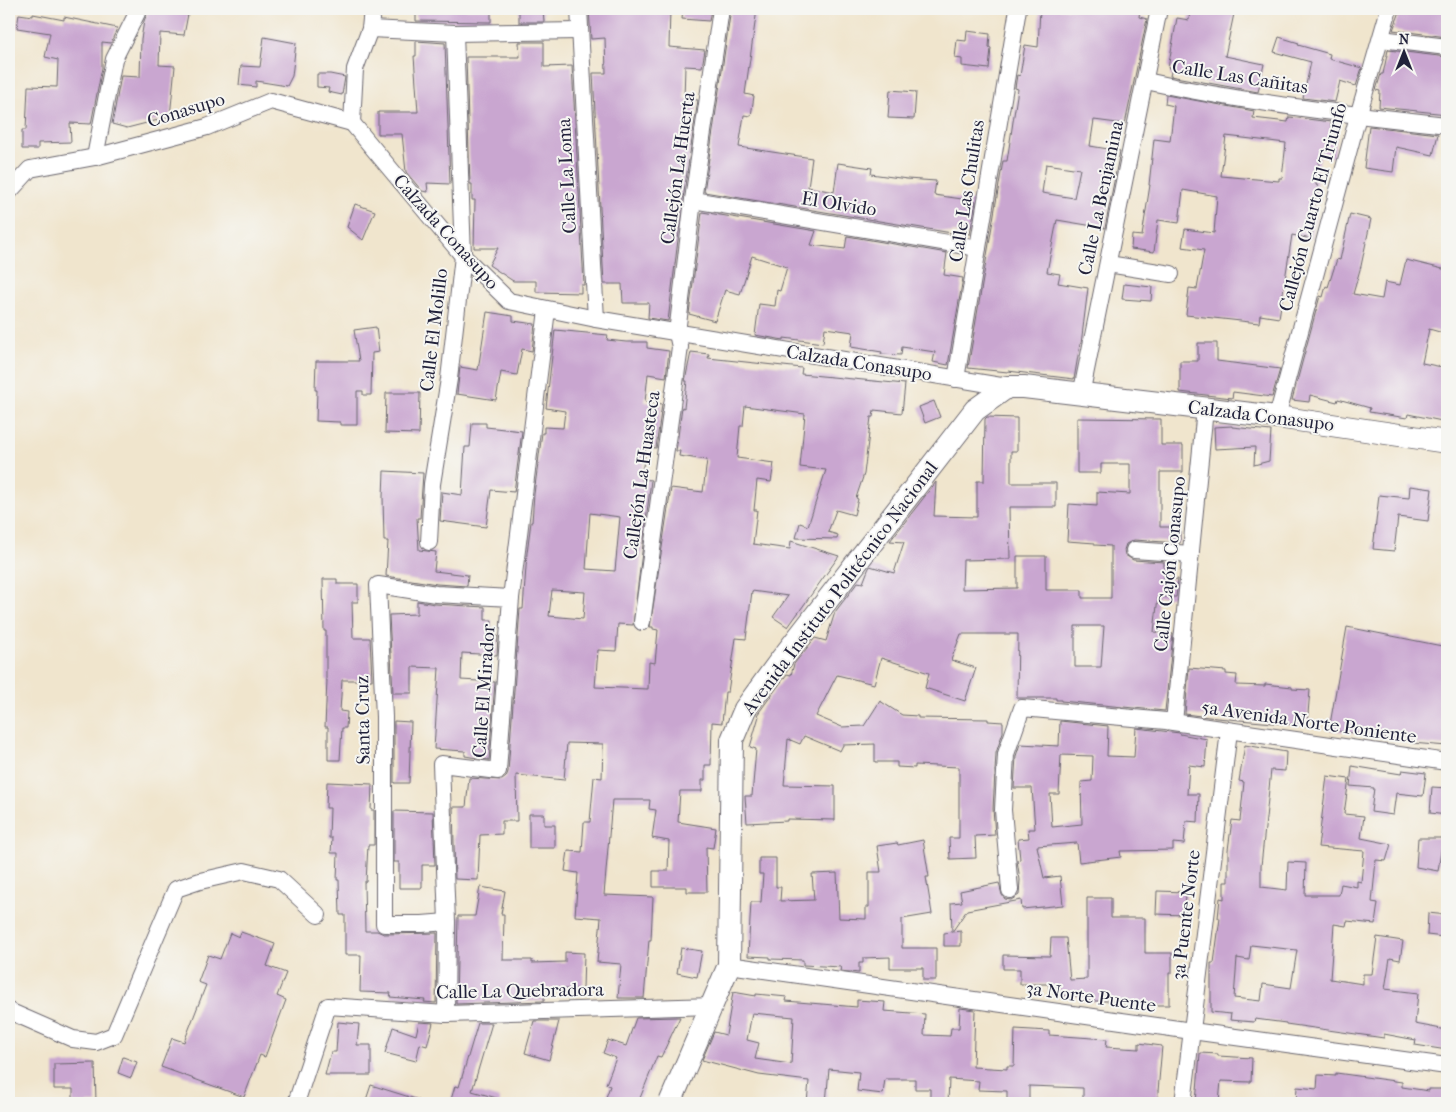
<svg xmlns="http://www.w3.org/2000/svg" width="1456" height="1112" font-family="'IM FELL French Canon',serif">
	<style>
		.building { fill: #c9a6d0; fill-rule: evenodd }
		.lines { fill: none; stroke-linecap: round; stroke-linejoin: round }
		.street-casing { stroke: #6a666e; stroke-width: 18 }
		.secondary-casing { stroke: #6a666e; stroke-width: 24 }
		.street { stroke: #fff; stroke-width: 16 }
		.secondary { stroke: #fff; stroke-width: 22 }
		.labels { text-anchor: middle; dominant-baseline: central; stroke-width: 4; stroke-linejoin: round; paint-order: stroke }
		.street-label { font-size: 19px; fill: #22223b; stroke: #f6f6f2 }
	</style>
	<rect width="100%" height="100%" fill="#f6f6f2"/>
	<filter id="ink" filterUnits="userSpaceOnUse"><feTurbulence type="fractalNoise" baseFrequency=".02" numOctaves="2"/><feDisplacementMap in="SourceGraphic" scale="10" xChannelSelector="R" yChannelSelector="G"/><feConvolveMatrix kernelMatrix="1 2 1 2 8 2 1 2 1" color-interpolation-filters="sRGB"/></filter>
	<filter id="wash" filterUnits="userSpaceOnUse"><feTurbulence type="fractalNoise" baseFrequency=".0096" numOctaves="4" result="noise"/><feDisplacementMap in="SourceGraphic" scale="20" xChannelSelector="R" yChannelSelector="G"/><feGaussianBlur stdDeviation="1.12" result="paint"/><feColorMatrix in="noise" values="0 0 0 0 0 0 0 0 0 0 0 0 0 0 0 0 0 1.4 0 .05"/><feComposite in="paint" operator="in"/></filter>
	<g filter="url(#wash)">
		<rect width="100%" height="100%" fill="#f0e5cd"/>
		<g id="blocks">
			<g class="building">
				<path d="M149,9H189L184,35L160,33L159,65L175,66L170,117L127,128L112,124L121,76L140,77L141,39L144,21Z"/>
				<path d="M416,9H491V22L416,21Z"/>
				<path d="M519,9H543L544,22H519Z"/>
				<path d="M589,9H670L669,47L705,50L702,67L685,66L684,99L698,100L683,199L668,321L648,318L649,303H623L622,284H604L593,73H606L605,38L591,39Z"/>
				<path d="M683,9H711L709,21L682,19Z"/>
				<path d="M731,9H757L745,94L754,96L751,116L744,115L739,147L812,158L808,187L834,192L838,163L872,168L871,174L907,179L936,181L934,195L976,201L970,234L952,232V233L704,192Z"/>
				<path d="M1040,9H1140L1139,17L1147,19L1125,124L1094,120L1090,146L1120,151L1105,228L1057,220L1047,272L1060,274L1058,283L1088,288L1081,344H1080L1074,379L1008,371V372L968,368L1003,161H1007L1018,89L1015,88L1017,75L1020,76L1025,45L1038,47ZM1046,164L1080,169L1074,198L1042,193Z"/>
				<path d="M1190,9H1235L1225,56L1264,64L1258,92L1170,76L1172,68H1168L1177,18L1189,20Z"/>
				<path d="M1401,9H1447V37L1393,30Z"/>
				<path d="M19,14L33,16V14L64,20V17L117,28L111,43L102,42V68L91,124L70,123L71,142L38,143V149H22V130H26L28,86L57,87L58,60L45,57L50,33L17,28Z"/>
				<path d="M967,31L990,34L989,47L991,48L989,69L962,66V59L955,58L957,40L966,41Z"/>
				<path d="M264,37L296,43L292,76L287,86L256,81V87L239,85L241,66L260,67Z"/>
				<path d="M1279,37L1299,43L1298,45L1330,54L1329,59L1362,68L1356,86L1340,81L1335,102L1303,98L1311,62L1274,52Z"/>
				<path d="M416,41L445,43L450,184L427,183L428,192L422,191L406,172L402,134H378V112H418L414,56H416Z"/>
				<path d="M519,42H544V67L572,66L584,285H581V293L536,292V281H513L489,265L498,248H474L475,200H472V184H470L466,57H520Z"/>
				<path d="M1388,50L1447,57V114L1379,107L1380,91L1376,90L1381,74H1383Z"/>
				<path d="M317,74H330L345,77L342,95L328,92L329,88L317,87Z"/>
				<path d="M890,90L916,92L914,119L888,118Z"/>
				<path d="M1166,95L1254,111L1253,118L1288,122L1289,117L1299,118L1331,122V127L1338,128L1334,157L1320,156L1316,185L1318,186L1312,213H1316L1311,239L1292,235L1279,318L1260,315L1259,323L1186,315L1189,288L1197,289L1204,250L1182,247L1185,229L1214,233L1217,196L1183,190L1179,223L1158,220L1154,252L1131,249L1132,235L1142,236L1150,185H1149L1154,139L1170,141L1174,106L1165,104ZM1226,136L1286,143L1282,178H1279V181L1221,176Z"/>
				<path d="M1369,126L1438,134L1433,155L1396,147L1393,172L1364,168Z"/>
				<path d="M355,204L375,211L363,240L347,227Z"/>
				<path d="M702,212L816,231L811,245L845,249L847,236L947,253L944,275L963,278L948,365L933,362L935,352L902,347L901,355L881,354L882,352L851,347L853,332L825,328L823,343L784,338V340L755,335L759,304L775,306L777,290L780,291L787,267L752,256L740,294L725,290L715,321L689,314Z"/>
				<path d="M1350,214L1371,219L1361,266L1353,294L1382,299L1385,282L1400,285L1406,260L1447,270V334L1429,329L1422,363L1447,368V422L1408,414L1407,418L1369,412L1370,408L1338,399L1337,402L1310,395L1309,402L1292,400L1320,296L1323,297L1326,286L1328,287L1337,259L1340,260Z"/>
				<path d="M1124,284L1152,287L1151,301L1122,299Z"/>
				<path d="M487,312L513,316V321L535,324L532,351L522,349L517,375L501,372L496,400L457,394L460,367L478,370Z"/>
				<path d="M376,327L379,352L372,353L371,395H363V391H357V425H340V422L316,421L317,390H315L316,361H359L354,330Z"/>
				<path d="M555,330L608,335L607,340L626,342H647V348L669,351L666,377L648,374L645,402L662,404L656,448L646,447L641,479L651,480L633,625L618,624L616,651L598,650L595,687L648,689L649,662L655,663L658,630L653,629V627H650L671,488L703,492L707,460L679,456L680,451H676L682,407L684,408L687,381H685L691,352L709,354L708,358L802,368L801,374L905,384L902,413L874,410L873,417H871L864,474L856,498L858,499L854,515L836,510L828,532L838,535L837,539L796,538L800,523L808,526L826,470L800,467L805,414L745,406L743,426H740L737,458L774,463L771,482L757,480L754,510H757L753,544L790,549L791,541L839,556L788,627L773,617L788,596L752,591L746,639L736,638L728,692H725L722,723L712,722L711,765H705V780H702V791H680L678,822L716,828L713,848L706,847L707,892H687V887H653V871H668L669,841L652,838L656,810L649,809L650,800H612L604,895L653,897L651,940H649L644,998H618L621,964L597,962L601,918L575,916L578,873L565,871L568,851L582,852L584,822H590L594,777L602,778L603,744L567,743L564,780L516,775L517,821H502V834L480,835L478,880L455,879L453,807H466L469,778L502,780L506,777L508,772L520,609H523L527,553L531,522H532L534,494L542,433H544V427L563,428L565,411L546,408ZM590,513L620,517L615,571L586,569ZM552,590L585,592L583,619L549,616Z"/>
				<path d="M1198,343H1217V361L1280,369L1272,397L1233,392L1232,398L1180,392V361H1198Z"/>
				<path d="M386,393H420L419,434L385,433Z"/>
				<path d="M934,401L940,417L925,423L919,407Z"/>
				<path d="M987,417L1017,418V451H1011V483H1056V507H1009L1010,559L963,560L962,589L1017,588V556H1046V590H1082V598H1111V546L1095,545V543L1067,541L1069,504L1097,506V492L1130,494V464H1101V473H1077V418L1161,419V445H1183V472H1160V527H1180V543L1134,540L1126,544L1124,550L1125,555L1133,560L1164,562V580L1178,579L1176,597H1158L1154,632L1173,634L1165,711L1061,701V700H1056V698H1017L1018,634H961L951,660L976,668L965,701L925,688L929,673L881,658L874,684L837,675L816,716L842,727L864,726L880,701L902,715L918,716V718L988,719V721L1003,722V732L996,753L993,809L995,835L975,836L976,858L950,859L949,838H959V767L915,765V768L897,767V762H875V744L843,745L840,751L804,736L800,744L788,739L784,785L835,786V820L787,819V821L747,823L745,796H752L756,749L750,747L759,716L757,715L787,674L791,675L794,664L815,638L826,641L835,612L858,582L863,583L868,570L870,566L894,573L904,542L890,541L936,482L934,516L977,517V481H984L985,419ZM1075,626H1104L1101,667H1075Z"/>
				<path d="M472,423H486V427L522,431L514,492L491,490L486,527L440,521L442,492L462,495L465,447H470Z"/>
				<path d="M1232,426V427L1271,431L1269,461L1254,465L1255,447L1215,449L1214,427Z"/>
				<path d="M384,471L423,473L420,518H417L419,550L436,552L434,571L468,575L467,586L437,584L386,576L388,541H384L383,497Z"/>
				<path d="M1410,486L1432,489L1428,521L1398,517L1394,551L1373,549L1379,495L1409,498Z"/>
				<path d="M323,579H337V584H358V602H352L353,638H370L372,680H342L340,711L347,712L346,728H342L340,760H328V727H325L327,680H326V631H324Z"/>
				<path d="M417,601L435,604L485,607V620H492L491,636H498L497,655L462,653L461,680L495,682L489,760L465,756V751L434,749L439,668L412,667V693H393L389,615L417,614Z"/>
				<path d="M1347,627L1447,647V746L1412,743V740L1329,730Z"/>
				<path d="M1189,668L1226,671V674L1237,675L1236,685L1265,686V684L1292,687V689L1310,690L1307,726L1217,718L1185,714Z"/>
				<path d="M394,721L411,722L409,783H394Z"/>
				<path d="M1060,721L1108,726L1107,756L1134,757L1136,728L1180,733V734L1207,739L1205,767L1189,765L1187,794H1199L1198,822L1186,821L1184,844L1173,843V850L1120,851L1121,857L1079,862L1077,843L1037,846L1044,878L1060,876L1063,905L1022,909L1021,900L967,910L952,932L961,931V946H944V933L952,932L951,903L962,902L960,891L999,883L1002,895L1005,899L1011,900L1019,895L1020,880L1017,860L1020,859L1018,839L1029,838L1028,829H1035L1032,788H1014L1016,756L1020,744L1059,746ZM1061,755L1093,756L1092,781L1081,782L1082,824L1052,827L1050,794H1059Z"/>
				<path d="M1245,745L1286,752L1285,771L1271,770L1261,866V887L1287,890L1288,862L1306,863L1305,895H1339L1341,884L1357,887V881L1361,882L1364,851L1318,847L1327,776L1349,779L1344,814L1364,816L1361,838L1391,844L1386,861L1376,860L1372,902L1378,903L1375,924L1347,921L1346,926L1334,924L1330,979L1363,984V974H1372L1377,937L1403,941L1400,960L1390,958L1385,989L1418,993L1415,1024L1447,1030V1050L1415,1045L1416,1040L1384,1034V1038L1286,1024V1023L1255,1019L1254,1022L1230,1020L1231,1014L1211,1012V963H1214L1220,918H1218L1220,898L1224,899V882H1228V850L1232,820L1240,821L1244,782L1239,781ZM1251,945L1297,950L1291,988L1263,984L1261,1001L1234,998L1237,958L1249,960Z"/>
				<path d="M1352,766L1401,774L1402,770L1426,773L1423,796L1396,793L1393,815L1371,812L1374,788L1350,786Z"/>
				<path d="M327,782L372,784L371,810H374V845H368L366,882H364L365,931H377L384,934L437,933L436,1003L424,1002L425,1000L390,997L391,993L360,992L361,955H345V915H340L339,880H337L338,853H331L332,838H329L330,808H326Z"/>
				<path d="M1432,787L1447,788V815L1430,813Z"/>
				<path d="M394,811L433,812L435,865H422V888H399V862H394Z"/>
				<path d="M529,814H544V825H555V848H529Z"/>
				<path d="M1418,838H1443L1438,871L1416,867Z"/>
				<path d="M923,840L929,877H926L932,914L902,919V948H936V980H923V968H890V957L863,958V963H859V973L840,971L841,967L803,965V960L770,959V957L748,956L751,902H761L763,874H759V858H776V887H781L780,901L814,900L812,874L837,873L839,918L866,919V907H869V872H881L877,846L897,843L898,845Z"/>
				<path d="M480,887L505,891L501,914H504L503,960H532V963L565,962V952L584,953L583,989H544V1001L456,1004L458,916H475Z"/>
				<path d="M1157,891L1186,892L1185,915L1156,914Z"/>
				<path d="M1087,898H1111V918H1145V953H1172V973H1169V1005H1149V1003H1115V1001H1079V996L1054,995V989H1049V984H1020V969H1003V955L1050,956L1051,938H1066L1070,980L1087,979Z"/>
				<path d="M1428,913L1447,915L1444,937L1427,935Z"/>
				<path d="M241,932L275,944L267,966L286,973L277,996L286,1000L265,1057L260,1055L244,1097L161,1067L172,1038L184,1042L206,985L198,982L208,955L220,959L230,933L239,937Z"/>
				<path d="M681,948L702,951L697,977L677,973Z"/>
				<path d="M733,992L756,996V994L787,997L786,1001L857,1007V1000L885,1002L884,1011L925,1014L924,1035L950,1036L951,1028H959L960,1008L975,1010L973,1067L1007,1069V1066H1014L1015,1029L1049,1031V1035L1107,1039L1106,1047L1139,1049V1043L1162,1046L1157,1103H1120V1100L1083,1099V1088L1029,1086V1103H1007V1091L978,1090L979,1081L949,1079L948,1103H930V1089H915V1079H885L883,1094L857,1091L859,1072L829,1069L826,1103H807L809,1081L759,1075L702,1060L714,1032L726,1035ZM752,1013L794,1017L791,1064L755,1059L759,1043L747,1040Z"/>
				<path d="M680,1017L661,1057L657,1056L638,1103H604L610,1086L606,1084L616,1058L603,1053L608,1040L626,1046L636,1018Z"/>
				<path d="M534,1021H559L549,1060L525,1053Z"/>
				<path d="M338,1022L359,1024L357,1045H371V1075H325L331,1052H336Z"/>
				<path d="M419,1022L433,1023L427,1046L420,1044L416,1061L385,1053L393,1027L416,1035Z"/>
				<path d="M478,1023H492L472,1091L500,1099V1103H450L455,1086L459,1087Z"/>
				<path d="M1200,1053L1218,1054V1056L1252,1058L1251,1082L1221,1081L1219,1103H1196Z"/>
				<path d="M123,1057L137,1062L131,1078L118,1073Z"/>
				<path d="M95,1063L96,1103H73V1089H54V1064Z"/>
				<path d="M1336,1073L1402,1082V1087L1429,1091V1089H1447V1103H1296L1297,1087L1317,1089L1318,1075L1336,1076Z"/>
				<path d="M371,1085L419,1100V1103H365Z"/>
			</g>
		</g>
	</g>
	<g filter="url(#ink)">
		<use href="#blocks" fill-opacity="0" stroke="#6a666e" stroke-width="1"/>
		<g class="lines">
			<defs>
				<g id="street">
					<path d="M579,9L596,319"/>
					<path d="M370,29L455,33L579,31"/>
					<path d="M1381,39L1447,47"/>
					<path d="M1146,81C1245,103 1347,114 1447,125"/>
					<path d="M352,123L463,256L509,301L596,319L1007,387"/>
					<path d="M352,123L355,69L370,29L372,9"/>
					<path d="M95,157L114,59L139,9"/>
					<path d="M9,192L30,169L95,157L207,127L271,101L352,123"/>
					<path d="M693,200L978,248"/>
					<path d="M1108,264L1171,274"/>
					<path d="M956,379L1018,9"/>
					<path d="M1081,395L1159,9"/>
					<path d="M1277,417L1358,116L1389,9"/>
					<path d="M429,542L432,484L449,379L463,256L455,33"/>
					<path d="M1134,550L1191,554"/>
					<path d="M642,622L680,347L677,333L693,200L721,9"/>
					<path d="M1174,722L1205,409"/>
					<path d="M1010,890L1003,810L1006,754L1022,708L1166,721L1447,762"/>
					<path d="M447,922L422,924H384V717L378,585L436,594L511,598"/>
					<path d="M729,965L1192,1031L1447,1066"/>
					<path d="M9,1011L73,1039L96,1042L114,1035L176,889L200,881L244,871L279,879L318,915"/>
					<path d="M446,1014L447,922L441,764L498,771L511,598L547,310"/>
					<path d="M296,1103L328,1006L446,1014L713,1006"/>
					<path d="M1183,1103L1229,731"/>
				</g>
				<path id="secondary" d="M670,1103L729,965L732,740L745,709L780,661L975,410L1007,387H1024L1277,417L1447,442"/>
			</defs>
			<use href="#street" class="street-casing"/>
			<use href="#secondary" class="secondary-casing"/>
			<use href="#street" class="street"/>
			<use href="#secondary" class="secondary"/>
		</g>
	</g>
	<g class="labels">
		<g class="street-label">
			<text transform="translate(1240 77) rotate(9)">Calle Las Cañitas</text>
			<text transform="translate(186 110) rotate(-17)">Conasupo</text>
			<text transform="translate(678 168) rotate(-82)">Callejón La Huerta</text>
			<text transform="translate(567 176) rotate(-93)">Calle La Loma</text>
			<text transform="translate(967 191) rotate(-81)">Calle Las Chulitas</text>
			<text transform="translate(1101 198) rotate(-78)">Calle La Benjamina</text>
			<text transform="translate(839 204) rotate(9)">El Olvido</text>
			<text transform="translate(1313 207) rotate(-75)">Callejón Cuarto El Triunfo</text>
			<text transform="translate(446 232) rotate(48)">Calzada Conasupo</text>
			<text transform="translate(434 330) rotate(-83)">Calle El Molillo</text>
			<text transform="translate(859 363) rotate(9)">Calzada Conasupo</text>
			<text transform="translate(1261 416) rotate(7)">Calzada Conasupo</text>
			<text transform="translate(642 475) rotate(-82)">Callejón La Huasteca</text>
			<text transform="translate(1170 564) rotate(-84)">Calle Cajón Conasupo</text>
			<text transform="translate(840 588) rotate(-53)">Avenida Instituto Politécnico Nacional</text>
			<text transform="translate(484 691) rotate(-86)">Calle El Mirador</text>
			<text transform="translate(363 720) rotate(-91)">Santa Cruz</text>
			<text transform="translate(1309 722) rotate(8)">5a Avenida Norte Poniente</text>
			<text transform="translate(1186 915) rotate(-83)">3a Puente Norte</text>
			<text transform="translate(520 991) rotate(-1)">Calle La Quebradora</text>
			<text transform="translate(1091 997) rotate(8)">3a Norte Puente</text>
		</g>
	</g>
	<rect width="1456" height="1112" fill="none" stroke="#f6f6f2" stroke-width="30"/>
	<g transform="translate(1404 52)" stroke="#f6f6f2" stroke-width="4" paint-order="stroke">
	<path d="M0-4L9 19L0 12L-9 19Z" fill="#22223b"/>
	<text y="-8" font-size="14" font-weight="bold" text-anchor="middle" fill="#22223b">N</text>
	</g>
</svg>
